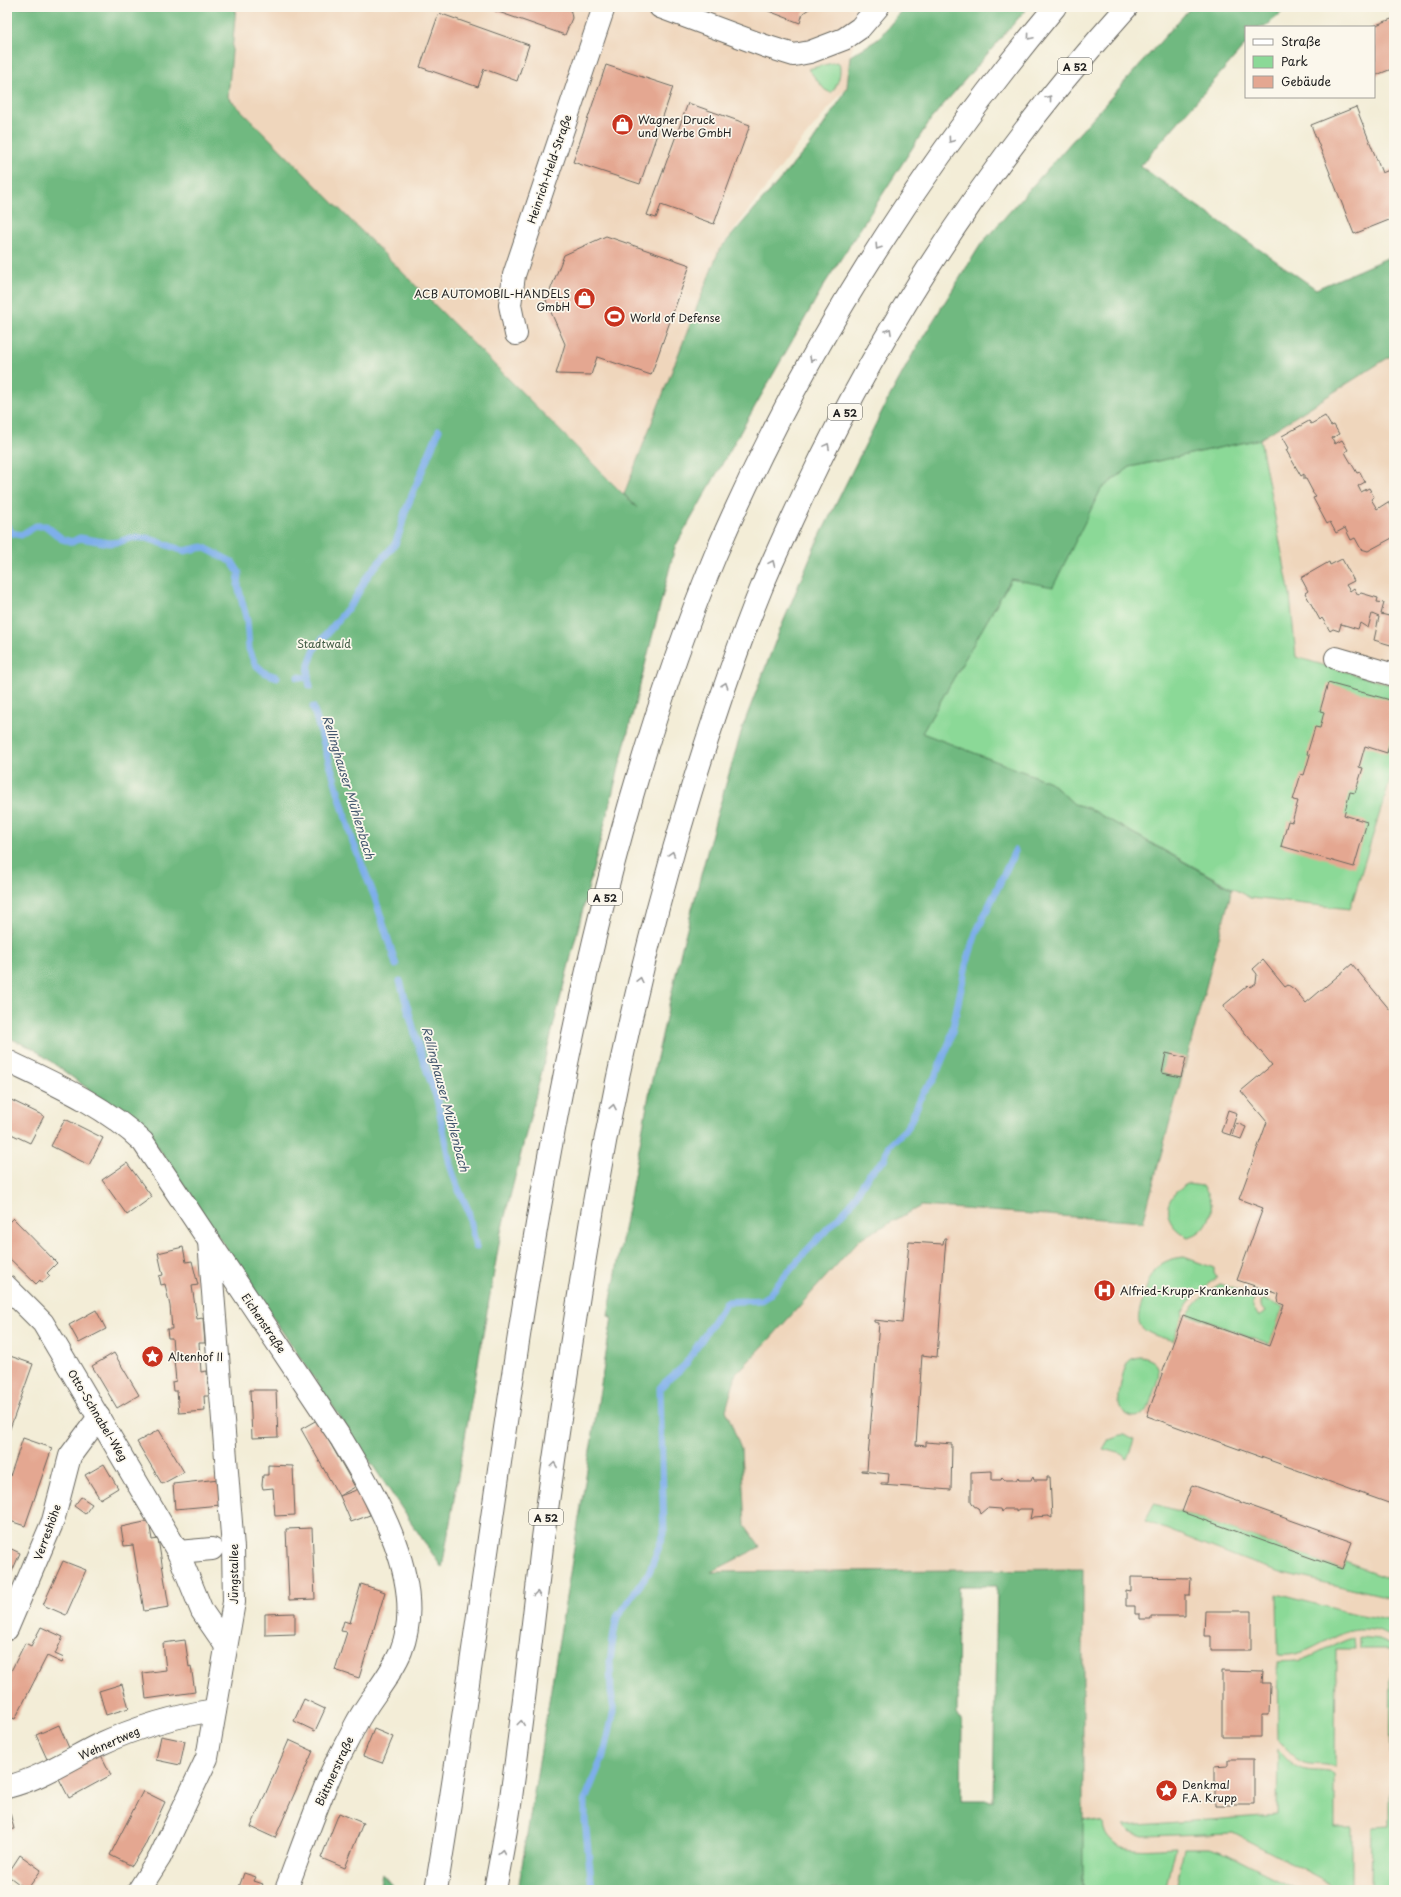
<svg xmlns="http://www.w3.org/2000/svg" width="1401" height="1897" font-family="'Playpen Sans',sans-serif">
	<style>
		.built { fill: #efd6bc }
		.green { fill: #8bd997; stroke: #547a5a }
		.forest { fill: #70b980; stroke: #466a4e; fill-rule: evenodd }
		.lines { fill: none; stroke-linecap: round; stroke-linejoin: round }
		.stream { stroke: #7eafea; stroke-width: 7 }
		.building { fill: #e4a791 }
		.minor-casing { stroke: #67655d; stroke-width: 24 }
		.highway-casing { stroke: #67655d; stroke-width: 24 }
		.minor { stroke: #fff; stroke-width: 22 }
		.highway { stroke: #fff; stroke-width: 22 }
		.oneway { stroke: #999 }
		.labels { text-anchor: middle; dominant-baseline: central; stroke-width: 3.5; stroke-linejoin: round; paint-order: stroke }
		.shield { fill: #fbf7ec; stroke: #5f5e5a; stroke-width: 1 }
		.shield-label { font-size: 10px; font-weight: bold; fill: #1c1c1c }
		.poi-label { font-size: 11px; fill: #1c1c1c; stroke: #fbf7ec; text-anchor: start }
		.street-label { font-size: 11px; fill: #1c1c1c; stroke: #fbf7ec }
		.park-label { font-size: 11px; fill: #435e47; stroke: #fbf7ec }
		.water-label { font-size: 12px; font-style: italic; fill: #43576e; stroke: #fbf7ec }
	</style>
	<rect width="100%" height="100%" fill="#fbf7ec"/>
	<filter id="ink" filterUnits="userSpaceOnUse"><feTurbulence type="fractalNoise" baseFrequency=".025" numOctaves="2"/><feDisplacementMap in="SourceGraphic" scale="8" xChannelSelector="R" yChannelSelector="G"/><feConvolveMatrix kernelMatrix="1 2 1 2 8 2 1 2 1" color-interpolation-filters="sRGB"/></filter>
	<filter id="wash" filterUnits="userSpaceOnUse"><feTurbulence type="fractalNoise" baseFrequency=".012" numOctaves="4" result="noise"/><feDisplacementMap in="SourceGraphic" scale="16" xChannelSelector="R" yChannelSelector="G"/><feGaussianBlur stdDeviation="0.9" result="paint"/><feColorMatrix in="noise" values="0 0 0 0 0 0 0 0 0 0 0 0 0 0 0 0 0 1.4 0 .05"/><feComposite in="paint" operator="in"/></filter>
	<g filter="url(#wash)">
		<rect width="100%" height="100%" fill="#f3edd7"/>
		<g class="built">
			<path d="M235,7H876L858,27L850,56L847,87L793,151L719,250L624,494L227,96Z"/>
			<path d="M1394,354V686L1296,657L1290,595L1260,439Z"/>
			<path d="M1394,767V1890H1083V1569L710,1572L760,1547L745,1526L741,1449L726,1410L736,1374L768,1341L860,1239L922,1206L1143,1222L1232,889L1250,898L1350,909Z"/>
		</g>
		<g class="green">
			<path d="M836,62L839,63C842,72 838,86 831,93L825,90L808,69Z"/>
			<path d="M1260,439L1290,595L1296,657L1394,686V767L1350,909L1250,898L1088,808L1074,804L1050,782L922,733L1011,579L1053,586L1101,489L1130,467Z"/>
			<path d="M1187,1184L1203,1186C1219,1203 1211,1232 1188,1237C1161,1224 1161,1198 1187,1184Z"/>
			<path d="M1184,1257L1214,1268V1273L1217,1278L1195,1295L1182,1312L1183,1315L1173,1341C1162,1337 1147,1335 1141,1326C1136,1319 1140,1310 1142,1302C1150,1276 1153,1260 1184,1257Z"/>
			<path d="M1220,1284L1254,1296L1253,1306L1259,1316L1265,1311L1261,1306V1301L1263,1299L1283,1307L1270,1344L1187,1314L1207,1292Z"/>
			<path d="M1141,1357C1166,1361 1159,1377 1153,1394C1151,1399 1149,1408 1146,1412C1138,1420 1125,1418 1120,1408C1116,1401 1123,1366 1129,1361C1132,1358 1137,1357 1141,1357Z"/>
			<path d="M1120,1435H1125L1134,1440L1127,1459L1121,1454L1103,1449L1109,1439Z"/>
			<path d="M1154,1504L1182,1512L1342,1569L1345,1562L1394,1579V1599L1283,1573L1247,1561L1145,1521Z"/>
			<path d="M1277,1594L1351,1613L1394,1621V1638C1340,1609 1324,1659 1278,1655Z"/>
			<path d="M1354,1637L1355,1649H1336L1335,1767C1327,1764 1319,1765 1310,1764C1297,1763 1287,1748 1278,1740L1277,1662C1285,1661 1295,1662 1302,1660C1321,1654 1335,1642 1354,1637Z"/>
			<path d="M1360,1637L1379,1639L1394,1645V1890H1371L1372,1827L1390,1826L1391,1649H1360Z"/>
			<path d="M1278,1749C1286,1757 1295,1768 1306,1770C1316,1772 1326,1770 1335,1774V1827H1352V1880C1351,1886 1350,1889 1343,1890L1233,1833L1143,1836L1129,1831L1124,1826L1277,1815Z"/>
			<path d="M1084,1819L1103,1823C1105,1857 1151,1849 1175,1848L1165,1890H1083L1082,1826Z"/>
			<path d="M1184,1848H1210L1227,1854L1298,1890H1176Z"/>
		</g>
		<g class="forest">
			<path d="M7,7H236L228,97L637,508L624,494L719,250L810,145L841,99L847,87L850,56L877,40L905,7H1028L931,119L824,285L675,547L501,1232L442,1568L149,1134L34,1049L7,1037Z"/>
			<path d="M1191,7H1288L1265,27H1246V44L1140,166L1316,289L1394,255V354L1260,439L1130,467L1101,489L1053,587L1011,579L922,733L1050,782L1074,804L1088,808L1232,889L1143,1222L921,1206L860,1239L768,1341L736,1374L726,1410L741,1449L745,1526L760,1547L711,1572L1083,1569V1890H518L612,1317L608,1316L651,1084L682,947L716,818L743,726L777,637L814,548L885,405L915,350L981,244ZM958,1586H997L993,1801H961L962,1721L957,1714Z"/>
			<path d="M382,1874L396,1890H379Z"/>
		</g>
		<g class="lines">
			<g class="stream">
				<path d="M7,526L12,533L21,535L36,526H46L62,539L72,542L80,538L109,543L119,542L130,538H147L184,551L203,547L232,562L239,573L238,586L247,621L249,649L255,664L265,673L277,677"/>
				<path d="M298,677L308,678L310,686"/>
				<path d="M308,678L309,664L315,648L353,602L368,575L395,544L400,531L405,512L439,430"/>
				<path d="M313,707L353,842L375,898L396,965"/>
				<path d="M400,981L418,1045L437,1099L450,1165L457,1186L468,1210L476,1247"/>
				<path d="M592,1890L585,1820V1800L605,1751L614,1710L611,1692L610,1662L614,1632L617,1617L649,1572L664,1534L660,1388C667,1379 677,1373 685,1365L726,1302L761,1300L769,1295L801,1257L850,1205L869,1174L884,1160L889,1145L908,1127L923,1093L934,1079L950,1041L966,965L976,933L1015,851"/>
			</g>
		</g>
		<g id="blocks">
			<g class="building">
				<path d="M484,7H570L572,18L565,35Z"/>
				<path d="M768,7H812L803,13L800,23L766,10Z"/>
				<path d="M439,13L529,45L517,81L484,69L478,87L420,67Z"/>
				<path d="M1394,18V68L1374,76V27H1371Z"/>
				<path d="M606,65L673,87L640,184L573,162Z"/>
				<path d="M688,103L750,125L714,224L661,205L656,218L647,215Z"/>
				<path d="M1356,107L1382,173L1394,168V218L1354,234L1311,125Z"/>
				<path d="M606,236L690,265L651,375L597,357L591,375L556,374L565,344L546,301L564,255Z"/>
				<path d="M1325,416L1331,426L1334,425L1339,434L1332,438L1335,444L1342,440L1348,450L1345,452L1347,456L1357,473L1360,472L1365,482L1358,486L1361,492L1369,488L1374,497L1371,499L1377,509L1388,502L1394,513V537L1368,551L1361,549L1355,538L1351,540L1345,528L1336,533L1330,522L1327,524L1313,498L1316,497L1312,492H1313L1306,479H1304V474L1301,476L1286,450L1289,448L1282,436L1309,421L1311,424Z"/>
				<path d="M1342,559L1354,581L1346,585L1350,591L1354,588L1358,595L1361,593L1378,598L1377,602L1384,603L1381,614L1389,616L1392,608L1394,609V646L1374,640L1379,617L1372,614L1368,628L1360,623L1358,629L1341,624L1339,631L1333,629L1330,631L1322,618L1320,620L1305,593L1308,591L1301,578L1329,562L1330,565Z"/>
				<path d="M1328,683L1394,701V728L1387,753L1365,746L1359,767L1363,768L1355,793L1350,792L1344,815L1367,822L1354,867L1281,846L1288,821L1292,822L1298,801L1293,800L1301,774L1304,775L1310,755L1307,754L1315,727L1320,728L1324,712L1320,711Z"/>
				<path d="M1263,960L1285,987L1288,985L1294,989L1306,1003L1352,964L1390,1010L1394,1009V1505L1147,1416L1183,1315L1269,1346L1284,1305L1279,1303L1278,1299L1279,1294L1237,1280L1263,1208L1239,1199L1267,1122L1241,1091L1272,1065L1225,1009L1224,1005L1248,985L1250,987L1256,983L1257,974L1253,969Z"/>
				<path d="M1166,1053L1186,1058L1181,1077L1162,1073Z"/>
				<path d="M7,1098L44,1116L30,1143L7,1132Z"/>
				<path d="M1228,1110L1237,1113L1230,1135L1221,1132Z"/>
				<path d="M65,1119L103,1138L89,1165L51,1146Z"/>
				<path d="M1236,1123L1246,1127L1241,1139L1232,1136Z"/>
				<path d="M127,1163L152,1197L127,1215L102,1180Z"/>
				<path d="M13,1218L57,1263L47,1273L50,1276L42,1283L40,1280L36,1284L7,1256V1224Z"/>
				<path d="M944,1238H946L937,1357L922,1355L916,1445L926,1446V1442L952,1444L951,1490L881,1485V1483H888L889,1474L861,1471V1470H867L879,1323L874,1322V1320L902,1323L909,1242L943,1244Z"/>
				<path d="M183,1247L186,1262L192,1261L198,1285L192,1286L197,1319L203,1318L205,1343H199L201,1372L207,1371L209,1396H204L205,1411L179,1413L177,1391H173L172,1382L176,1381L172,1338H168L167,1329H172L170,1306L165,1284L161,1285L159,1276L163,1275L158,1253Z"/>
				<path d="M96,1310L106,1329L79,1343L69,1325Z"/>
				<path d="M114,1353L139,1395L117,1408L92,1366Z"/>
				<path d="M7,1355L33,1364L7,1437Z"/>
				<path d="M250,1390H276L278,1437L252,1438Z"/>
				<path d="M317,1420L355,1487L339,1496L301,1429Z"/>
				<path d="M159,1430L184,1472L162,1484L137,1442Z"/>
				<path d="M23,1438L52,1448L25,1526L7,1520V1485Z"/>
				<path d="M104,1464L118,1488L100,1499L85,1475Z"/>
				<path d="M268,1465L293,1466L295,1515L275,1516L273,1488L263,1489L262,1485L263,1475H268Z"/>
				<path d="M992,1471V1480H1001L1002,1477L1004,1480H1016L1018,1477L1019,1480H1031L1033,1477L1034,1480H1047V1477H1050L1052,1518L1048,1516L1034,1517L1030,1519L1032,1509H1019L1016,1511V1509H1004L1002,1512L1001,1509L987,1508L980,1514L978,1508L974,1506L971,1501V1472Z"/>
				<path d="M219,1479L221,1505L175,1509L173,1484Z"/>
				<path d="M1192,1485L1352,1542L1342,1569L1182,1512Z"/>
				<path d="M359,1489L370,1515L351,1522L340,1496Z"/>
				<path d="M81,1497L92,1504L85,1514L74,1506Z"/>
				<path d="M149,1521L152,1540L158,1539L169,1607L144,1611L133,1545L124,1546L121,1527Z"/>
				<path d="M312,1528L315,1599L289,1600L286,1529Z"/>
				<path d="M7,1547L20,1553L11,1574L7,1571Z"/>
				<path d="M63,1561L86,1570L66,1615L43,1605Z"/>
				<path d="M1131,1577L1191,1578L1190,1595H1185V1616H1151V1619H1140V1614H1135V1606H1126V1590L1131,1591Z"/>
				<path d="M361,1584L385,1592L359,1678L335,1670L347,1632L341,1631L344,1621L350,1623Z"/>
				<path d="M1205,1611H1251V1650H1211V1636H1204Z"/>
				<path d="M295,1613V1634L265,1635V1614Z"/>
				<path d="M41,1627L63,1637L55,1654L64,1658L62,1663L47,1656L15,1719L7,1716V1679L25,1643L31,1646Z"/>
				<path d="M185,1640L189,1667L191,1666L195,1692L146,1699L143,1673L166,1670L163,1643Z"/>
				<path d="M1222,1671L1263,1672L1262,1683H1270L1269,1715H1262V1737H1222Z"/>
				<path d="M122,1684L129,1708L106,1715L99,1691Z"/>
				<path d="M304,1699L325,1709L315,1731L294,1721Z"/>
				<path d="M59,1725L69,1748L47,1759L36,1735Z"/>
				<path d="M374,1729L393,1737L382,1763L363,1756Z"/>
				<path d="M161,1736L185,1741L180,1765L156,1760Z"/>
				<path d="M289,1740L313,1751L275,1838L251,1827Z"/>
				<path d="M100,1753L111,1775L69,1798L57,1775Z"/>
				<path d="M1228,1759H1254V1805H1215V1766L1228,1765Z"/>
				<path d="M143,1791L165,1802L144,1847L132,1866L110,1855Z"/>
				<path d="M7,1813H10L14,1829L7,1830Z"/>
				<path d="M339,1813L363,1823L345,1868L321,1858Z"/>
				<path d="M20,1855L41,1870L27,1890L7,1875Z"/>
				<path d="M244,1873L256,1877L254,1881L263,1884L260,1890H238Z"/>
			</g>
		</g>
	</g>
	<g filter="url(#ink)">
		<use href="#blocks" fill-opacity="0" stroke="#67655d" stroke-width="1"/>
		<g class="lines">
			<defs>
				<g id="minor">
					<path d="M660,7L765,46L794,55L810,52L844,39L860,28L878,7"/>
					<path d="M516,334L510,305L514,275L604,7"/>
					<path d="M1336,658L1394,675"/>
					<path d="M7,1061C55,1084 104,1105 143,1142L342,1440C376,1497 428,1583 401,1651C390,1678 368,1700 355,1726C346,1744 336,1761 328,1780C313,1816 300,1853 286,1890"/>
					<path d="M7,1287L43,1323L178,1552L202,1611L226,1646"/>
					<path d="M178,1552L212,1549"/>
					<path d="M7,1629L53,1521L70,1456L99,1417"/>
					<path d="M7,1787C40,1779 68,1760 98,1745C135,1728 174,1716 215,1710"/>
					<path d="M139,1890L160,1857L207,1758L234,1602L233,1548L209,1241"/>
				</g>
				<g id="highway">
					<path d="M436,1890C491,1564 521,1234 601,912C631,791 667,671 715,556C800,356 917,172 1055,7"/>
					<path d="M495,1890C501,1857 508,1823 512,1790C524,1706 533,1622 543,1538C555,1450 568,1363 582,1276C607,1112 643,949 691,791C712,723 734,655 761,589C775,555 791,521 807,487C890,312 997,151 1127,7"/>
				</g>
			</defs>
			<use href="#minor" class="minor-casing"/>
			<use href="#highway" class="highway-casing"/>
			<use href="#minor" class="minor"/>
			<use href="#highway" class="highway"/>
		</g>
		<defs><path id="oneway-chevron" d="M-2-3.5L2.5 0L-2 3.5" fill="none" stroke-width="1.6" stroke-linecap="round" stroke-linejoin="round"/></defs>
		<g class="oneway">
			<use href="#oneway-chevron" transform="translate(1030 37) rotate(130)"/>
			<use href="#oneway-chevron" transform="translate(1049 98) rotate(-52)"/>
			<use href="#oneway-chevron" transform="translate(951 140) rotate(126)"/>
			<use href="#oneway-chevron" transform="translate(878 247) rotate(123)"/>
			<use href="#oneway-chevron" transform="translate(889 331) rotate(-61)"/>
			<use href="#oneway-chevron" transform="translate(812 359) rotate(119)"/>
			<use href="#oneway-chevron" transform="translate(827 446) rotate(-62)"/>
			<use href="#oneway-chevron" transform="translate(772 563) rotate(-66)"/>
			<use href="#oneway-chevron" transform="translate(725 685) rotate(-71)"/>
			<use href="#oneway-chevron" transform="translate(672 854) rotate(-73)"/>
			<use href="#oneway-chevron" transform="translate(640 980) rotate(-77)"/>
			<use href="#oneway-chevron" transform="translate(613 1107) rotate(-79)"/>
			<use href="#oneway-chevron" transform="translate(554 1465) rotate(-82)"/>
			<use href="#oneway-chevron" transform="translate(537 1594) rotate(-83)"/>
			<use href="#oneway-chevron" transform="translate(521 1723) rotate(-83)"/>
			<use href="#oneway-chevron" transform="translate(502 1852) rotate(-80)"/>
		</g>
	</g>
	<defs>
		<symbol id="shop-disc" viewBox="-11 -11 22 22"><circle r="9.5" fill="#c8321e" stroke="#fbf7ec"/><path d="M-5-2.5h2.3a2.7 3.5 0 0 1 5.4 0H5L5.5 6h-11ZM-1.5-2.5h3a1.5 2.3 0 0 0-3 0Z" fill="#fff"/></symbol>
		<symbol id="stadium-disc" viewBox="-11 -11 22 22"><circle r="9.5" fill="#c8321e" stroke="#fbf7ec"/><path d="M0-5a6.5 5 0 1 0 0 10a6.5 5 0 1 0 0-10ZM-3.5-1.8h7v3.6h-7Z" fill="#fff"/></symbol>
		<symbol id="hospital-disc" viewBox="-11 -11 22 22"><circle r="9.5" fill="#c8321e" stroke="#fbf7ec"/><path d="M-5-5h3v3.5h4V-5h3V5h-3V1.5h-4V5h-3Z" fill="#fff"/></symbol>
		<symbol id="sight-disc" viewBox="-11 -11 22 22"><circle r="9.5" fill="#c8321e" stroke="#fbf7ec"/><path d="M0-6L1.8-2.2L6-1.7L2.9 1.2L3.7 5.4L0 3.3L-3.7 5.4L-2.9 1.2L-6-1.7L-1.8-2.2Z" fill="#fff"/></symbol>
	</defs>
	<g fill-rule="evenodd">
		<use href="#shop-disc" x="610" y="112" width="25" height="25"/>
		<use href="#shop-disc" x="572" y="286" width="25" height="25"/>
		<use href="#stadium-disc" x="602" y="304" width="25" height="25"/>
		<use href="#hospital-disc" x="1092" y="1278" width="25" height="25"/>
		<use href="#sight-disc" x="140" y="1344" width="25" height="25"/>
		<use href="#sight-disc" x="1154" y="1778" width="25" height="25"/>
	</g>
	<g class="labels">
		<g class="shield">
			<rect x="1058" y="58" width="34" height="16" rx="3"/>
			<rect x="828" y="404" width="34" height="16" rx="3"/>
			<rect x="588" y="889" width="34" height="16" rx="3"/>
			<rect x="529" y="1509" width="34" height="16" rx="3"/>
		</g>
		<g class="shield-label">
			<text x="1075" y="66">A 52</text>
			<text x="845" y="412">A 52</text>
			<text x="605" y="897">A 52</text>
			<text x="546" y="1517">A 52</text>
		</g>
		<g class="poi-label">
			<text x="638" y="119">Wagner Druck<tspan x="638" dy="13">und Werbe GmbH</tspan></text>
			<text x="570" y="293" text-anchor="end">ACB AUTOMOBIL-HANDELS<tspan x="570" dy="13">GmbH</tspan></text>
			<text x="630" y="317">World of Defense</text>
			<text x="1120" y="1290">Alfried-Krupp-Krankenhaus</text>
			<text x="168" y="1356">Altenhof II</text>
			<text x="1182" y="1784">Denkmal<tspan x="1182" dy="13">F.A. Krupp</tspan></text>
		</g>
		<g class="street-label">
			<text transform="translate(549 169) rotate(-71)">Heinrich-Held-Straße</text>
			<text transform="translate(264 1323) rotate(56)">Eichenstraße</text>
			<text transform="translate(98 1415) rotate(59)">Otto-Schnabel-Weg</text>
			<text transform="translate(47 1532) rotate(-70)">Verreshöhe</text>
			<text transform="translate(233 1574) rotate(-90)">Jüngstallee</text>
			<text transform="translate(109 1743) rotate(-24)">Wehnertweg</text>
			<text transform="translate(334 1771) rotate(-65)">Büttnerstraße</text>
		</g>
		<g class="park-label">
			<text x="324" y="643">Stadtwald</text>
		</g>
		<g class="water-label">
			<text transform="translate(349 787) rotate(73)">Rellinghauser Mühlenbach</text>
			<text transform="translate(446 1099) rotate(75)">Rellinghauser Mühlenbach</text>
		</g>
	</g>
	<rect width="1401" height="1897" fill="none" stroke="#fbf7ec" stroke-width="24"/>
	<rect x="1245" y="26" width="130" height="72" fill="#fbf7ec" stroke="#a29f99"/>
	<rect x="1253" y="39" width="20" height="6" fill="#ffffff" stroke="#a29f99"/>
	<text x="1281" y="46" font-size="12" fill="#1c1c1c">Straße</text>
	<rect x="1253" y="56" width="20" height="12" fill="#8bd997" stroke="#a29f99"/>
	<text x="1281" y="66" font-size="12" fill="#1c1c1c">Park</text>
	<rect x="1253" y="76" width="20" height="12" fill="#e4a791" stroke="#a29f99"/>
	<text x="1281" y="86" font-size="12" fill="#1c1c1c">Gebäude</text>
</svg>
